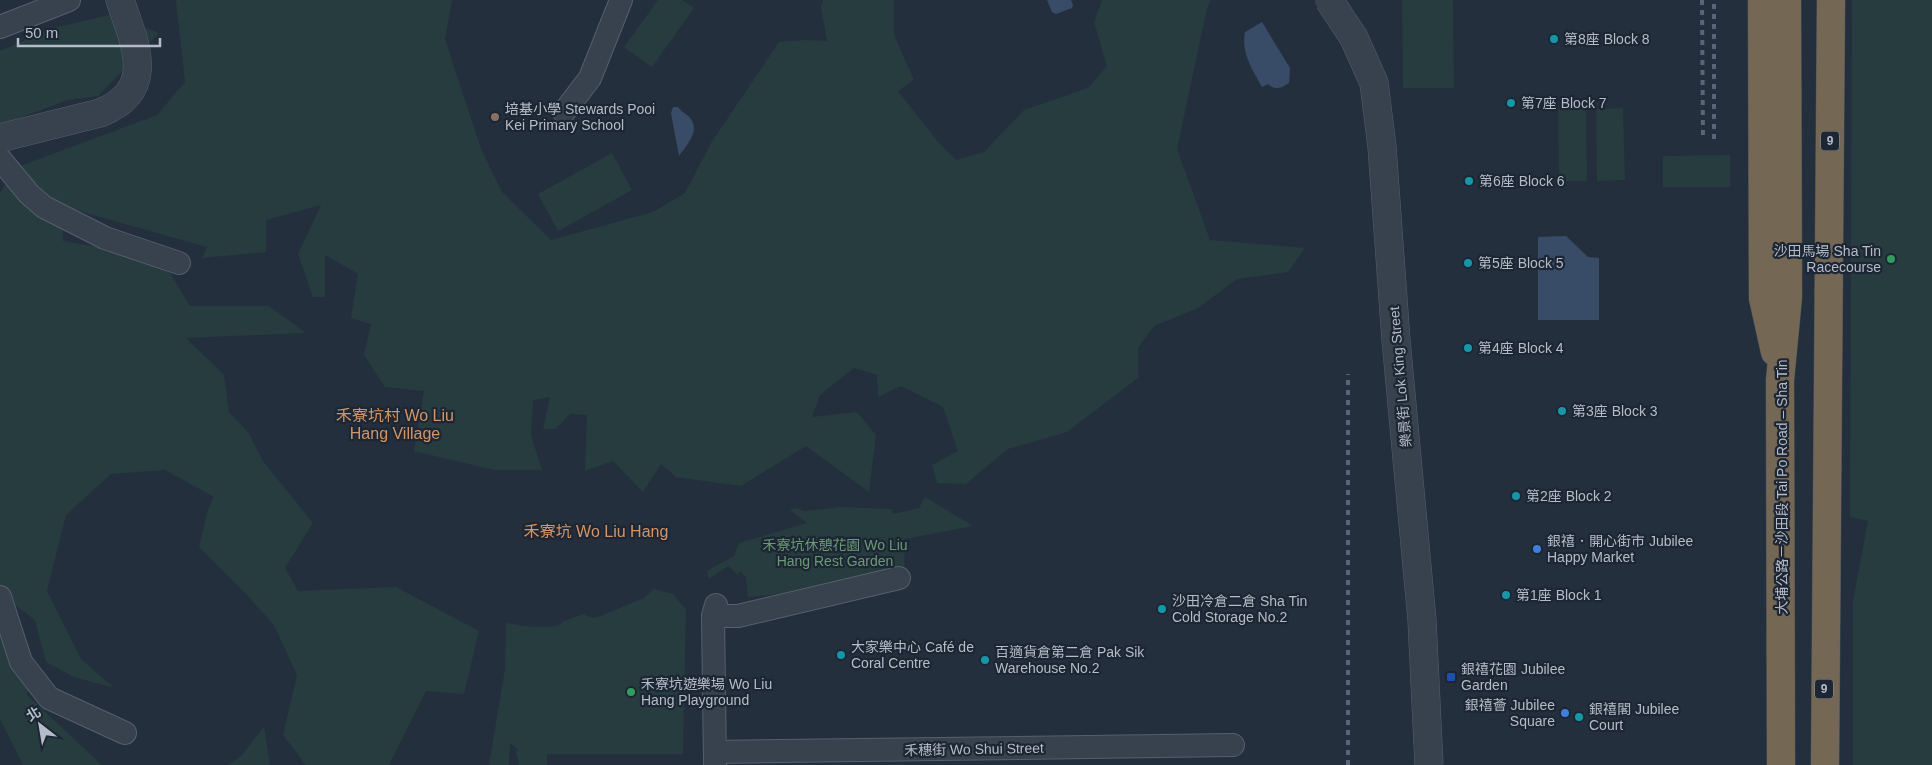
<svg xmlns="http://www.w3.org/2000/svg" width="1932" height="765" font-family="Arial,'Noto Sans TC',sans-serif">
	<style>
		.green { fill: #263c3f }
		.water { fill: #394c67 }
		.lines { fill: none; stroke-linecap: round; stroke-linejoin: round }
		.minor-casing { stroke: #565f6c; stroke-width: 24 }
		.tertiary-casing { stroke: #565f6c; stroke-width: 29 }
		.motorway-casing { stroke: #434c59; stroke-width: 29 }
		.minor { stroke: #38414e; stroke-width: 22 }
		.tertiary { stroke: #38414e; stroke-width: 28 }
		.motorway { stroke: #746855; stroke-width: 28 }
		.rail { stroke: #5a6575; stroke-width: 4; stroke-dasharray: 5 5; stroke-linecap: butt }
		.tertiary-bridge-casing { stroke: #565f6c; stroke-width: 29; stroke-linecap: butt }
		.tertiary-bridge { stroke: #38414e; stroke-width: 28 }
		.culture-dot { fill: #0f9aa8; stroke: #1d2633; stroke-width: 2 }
		.education-dot { fill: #8d6e63; stroke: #1d2633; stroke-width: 2 }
		.leisure-dot { fill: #2e9e5b; stroke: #1d2633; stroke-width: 2 }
		.shop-dot { fill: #3f7fe0; stroke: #1d2633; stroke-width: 2 }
		.transit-dot { fill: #1a4fb4; stroke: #1d2633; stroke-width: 2 }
		.labels { text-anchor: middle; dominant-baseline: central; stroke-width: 4.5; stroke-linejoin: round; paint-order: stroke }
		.shield { fill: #1d2633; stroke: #878f9c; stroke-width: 1 }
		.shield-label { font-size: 12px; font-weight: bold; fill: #b4bcc9 }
		.poi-label { font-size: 14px; fill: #b4bcc9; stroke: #1d2633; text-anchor: start }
		.street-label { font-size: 14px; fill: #b4bcc9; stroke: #1d2633 }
		.park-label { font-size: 14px; fill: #6b9a76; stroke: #1d2633 }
		.quarter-label { font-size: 16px; fill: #d59563; stroke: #1d2633 }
	</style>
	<rect width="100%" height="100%" fill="#242f3e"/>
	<g class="green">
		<path d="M176,0H452L445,39L481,149L502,192L551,240L653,212L685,193L711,143L779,42L806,40L827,41L821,7L823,0H894V35L914,80L898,91L939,143L956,160L984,152L1024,110L1088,88L1107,66L1094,22L1102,0H1211L1207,8L1177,149L1210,240L1305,248L1288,272L1237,279L1198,308L1154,326L1138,348V378L1067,432L1008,449L966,484L937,483L932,465L958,451L943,407L901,386L878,397L877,375L854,368L820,395L812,417L857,412L876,435L869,492L806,446L741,486L676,477L661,464L643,492L613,461L585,471L587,415L570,414L556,429H543L550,397L533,400L531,435L542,470H494L414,451L424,391L385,387L364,355L371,324L351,318L358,274L325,255V297H313L298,254L321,205L266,220V252L202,258L207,247L61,206L63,241L108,249L170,273L190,306H269L306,333L186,338L224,375L229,412L248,432L263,461L313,523L285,568L298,591L396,587L479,631L464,694L426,691L389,765H306L283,735L297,675L274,625L245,593L199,547L208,509L214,497L165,470L111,474L66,515L47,591L81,659L114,688L74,677L46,662L35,620L12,603L33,658L27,695L102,765H23L0,719V193L15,168L157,115L185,82Z"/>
		<path d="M658,0H682L694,8L652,67L624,47Z"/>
		<path d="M1402,0H1453L1454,88H1403Z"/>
		<path d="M1852,0H1932V765H1853V601L1868,521L1850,517Z"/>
		<path d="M109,15L159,33L98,96L68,100L0,125V51L54,28Z"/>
		<path d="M1623,108L1625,180L1597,181L1596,109Z"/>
		<path d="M1558,109H1586L1587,181H1559Z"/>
		<path d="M612,153L632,190L558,231L538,194Z"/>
		<path d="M1730,155V187H1663V156Z"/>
		<path d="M925,497L973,526L905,539L904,582L748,597L746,577L740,571L738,575L728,566L709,579L707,571L734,556L739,543L807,523L790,510L795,508L805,511L841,507L892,509L893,514L919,508Z"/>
		<path d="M654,589L673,594L686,610L683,754H547V765H519L516,750H519L510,743L509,765H489L505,669L506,623L524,626L548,627L559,625L564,621L583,614L592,618L598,617L644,598Z"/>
		<path d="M264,727L270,765H228L241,756Z"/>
	</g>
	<g class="water">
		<path d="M1047,0H1071L1073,5L1072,8L1056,14L1052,12Z"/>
		<path d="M1262,22L1290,68L1289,83C1281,88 1276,91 1268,84L1262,87C1252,69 1241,53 1245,32Z"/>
		<path d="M673,107H678C682,113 687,114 690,118C701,131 686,146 679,156L671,113Z"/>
		<path d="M1566,236L1588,257L1599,258V320H1538V237Z"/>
	</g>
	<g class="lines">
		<defs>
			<g id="minor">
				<path d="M0,27L69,0"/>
				<path d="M564,112L590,78L621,0"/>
				<path d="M0,159L29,194L44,207L105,238L179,263"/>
				<path d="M0,597L21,662L49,698L125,733"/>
				<path d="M713,616H738L899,578"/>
				<path d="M715,752L1233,745"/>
				<path d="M715,765L713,616L716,605"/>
			</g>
			<path id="tertiary" d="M0,138L100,113C158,90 135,44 120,0"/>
			<g id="motorway">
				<path d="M1762,0L1763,298L1775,352"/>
				<path d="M1781,765L1780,380L1788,297L1787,0"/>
				<path d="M1825,765L1831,0"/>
			</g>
		</defs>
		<use href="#minor" class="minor-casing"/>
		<use href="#tertiary" class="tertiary-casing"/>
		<use href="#motorway" class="motorway-casing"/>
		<use href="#minor" class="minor"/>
		<use href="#tertiary" class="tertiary"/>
		<use href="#motorway" class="motorway"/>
		<g class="rail">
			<path d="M1702,0L1703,139"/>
			<path d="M1714,139V0"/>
			<path d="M1348,765V374"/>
		</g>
		<defs>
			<path id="tertiary-bridge" d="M1329,0L1354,38L1374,83L1382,147L1396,340L1422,620L1429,765"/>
		</defs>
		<use href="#tertiary-bridge" class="tertiary-bridge-casing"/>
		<use href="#tertiary-bridge" class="tertiary-bridge"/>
	</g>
	<g class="culture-dot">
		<circle cx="1554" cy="39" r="5"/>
		<circle cx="1511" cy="103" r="5"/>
		<circle cx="1469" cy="181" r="5"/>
		<circle cx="1468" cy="263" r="5"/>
		<circle cx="1468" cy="348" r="5"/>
		<circle cx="1562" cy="411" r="5"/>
		<circle cx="1516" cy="496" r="5"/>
		<circle cx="1506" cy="595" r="5"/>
		<circle cx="1162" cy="609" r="5"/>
		<circle cx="841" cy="655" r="5"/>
		<circle cx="985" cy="660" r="5"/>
		<circle cx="1579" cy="717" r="5"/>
	</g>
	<circle class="education-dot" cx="495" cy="117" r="5"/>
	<g class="leisure-dot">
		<circle cx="1891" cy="259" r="5"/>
		<circle cx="631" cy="692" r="5"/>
	</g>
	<g class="shop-dot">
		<circle cx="1537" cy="549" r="5"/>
		<circle cx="1565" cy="713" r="5"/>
	</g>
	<rect class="transit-dot" x="1446" y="672" width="10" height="10" rx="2.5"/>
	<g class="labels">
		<g class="shield">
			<rect x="1821" y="131.5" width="18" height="19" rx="4"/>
			<rect x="1815" y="679.5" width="18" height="19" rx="4"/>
		</g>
		<g class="shield-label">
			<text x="1830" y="141">9</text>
			<text x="1824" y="689">9</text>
		</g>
		<g class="poi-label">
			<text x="1564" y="39">第8座 Block 8</text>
			<text x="1521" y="103">第7座 Block 7</text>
			<text x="505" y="109">培基小學 Stewards Pooi<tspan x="505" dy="16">Kei Primary School</tspan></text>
			<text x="1479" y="181">第6座 Block 6</text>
			<text x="1881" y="251" text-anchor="end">沙田馬場 Sha Tin<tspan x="1881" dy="16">Racecourse</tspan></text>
			<text x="1478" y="263">第5座 Block 5</text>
			<text x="1478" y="348">第4座 Block 4</text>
			<text x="1572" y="411">第3座 Block 3</text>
			<text x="1526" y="496">第2座 Block 2</text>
			<text x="1547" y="541">銀禧．開心街市 Jubilee<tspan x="1547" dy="16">Happy Market</tspan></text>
			<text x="1516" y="595">第1座 Block 1</text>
			<text x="1172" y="601">沙田冷倉二倉 Sha Tin<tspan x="1172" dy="16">Cold Storage No.2</tspan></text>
			<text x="851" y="647">大家樂中心 Café de<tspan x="851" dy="16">Coral Centre</tspan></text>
			<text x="995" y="652">百適貨倉第二倉 Pak Sik<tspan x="995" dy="16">Warehouse No.2</tspan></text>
			<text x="1461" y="669">銀禧花園 Jubilee<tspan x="1461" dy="16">Garden</tspan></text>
			<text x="641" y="684">禾寮坑遊樂場 Wo Liu<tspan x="641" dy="16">Hang Playground</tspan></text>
			<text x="1555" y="705" text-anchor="end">銀禧薈 Jubilee<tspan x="1555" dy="16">Square</tspan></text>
			<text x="1589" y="709">銀禧閣 Jubilee<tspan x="1589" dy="16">Court</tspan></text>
		</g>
		<g class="street-label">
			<text transform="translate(1400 377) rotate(-95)">樂景街 Lok King Street</text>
			<text transform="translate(1782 487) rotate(-90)">大埔公路－沙田段 Tai Po Road – Sha Tin</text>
			<text transform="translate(974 749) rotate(-1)">禾穗街 Wo Shui Street</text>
		</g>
		<g class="park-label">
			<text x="835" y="545">禾寮坑休憩花園 Wo Liu<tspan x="835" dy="16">Hang Rest Garden</tspan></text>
		</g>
		<g class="quarter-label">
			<text x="395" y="415">禾寮坑村 Wo Liu<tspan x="395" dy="18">Hang Village</tspan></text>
			<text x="596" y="531">禾寮坑 Wo Liu Hang</text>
		</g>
	</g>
	<g transform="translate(40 725) rotate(329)" stroke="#1d2633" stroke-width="4" paint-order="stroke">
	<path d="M0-4L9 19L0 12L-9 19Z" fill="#b4bcc9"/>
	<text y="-8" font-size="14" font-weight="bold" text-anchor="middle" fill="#b4bcc9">北</text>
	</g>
	<path d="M18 38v8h142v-8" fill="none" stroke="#b4bcc9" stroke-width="2.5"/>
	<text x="25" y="38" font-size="15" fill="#b4bcc9" stroke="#1d2633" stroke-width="4" paint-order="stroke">50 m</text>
</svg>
